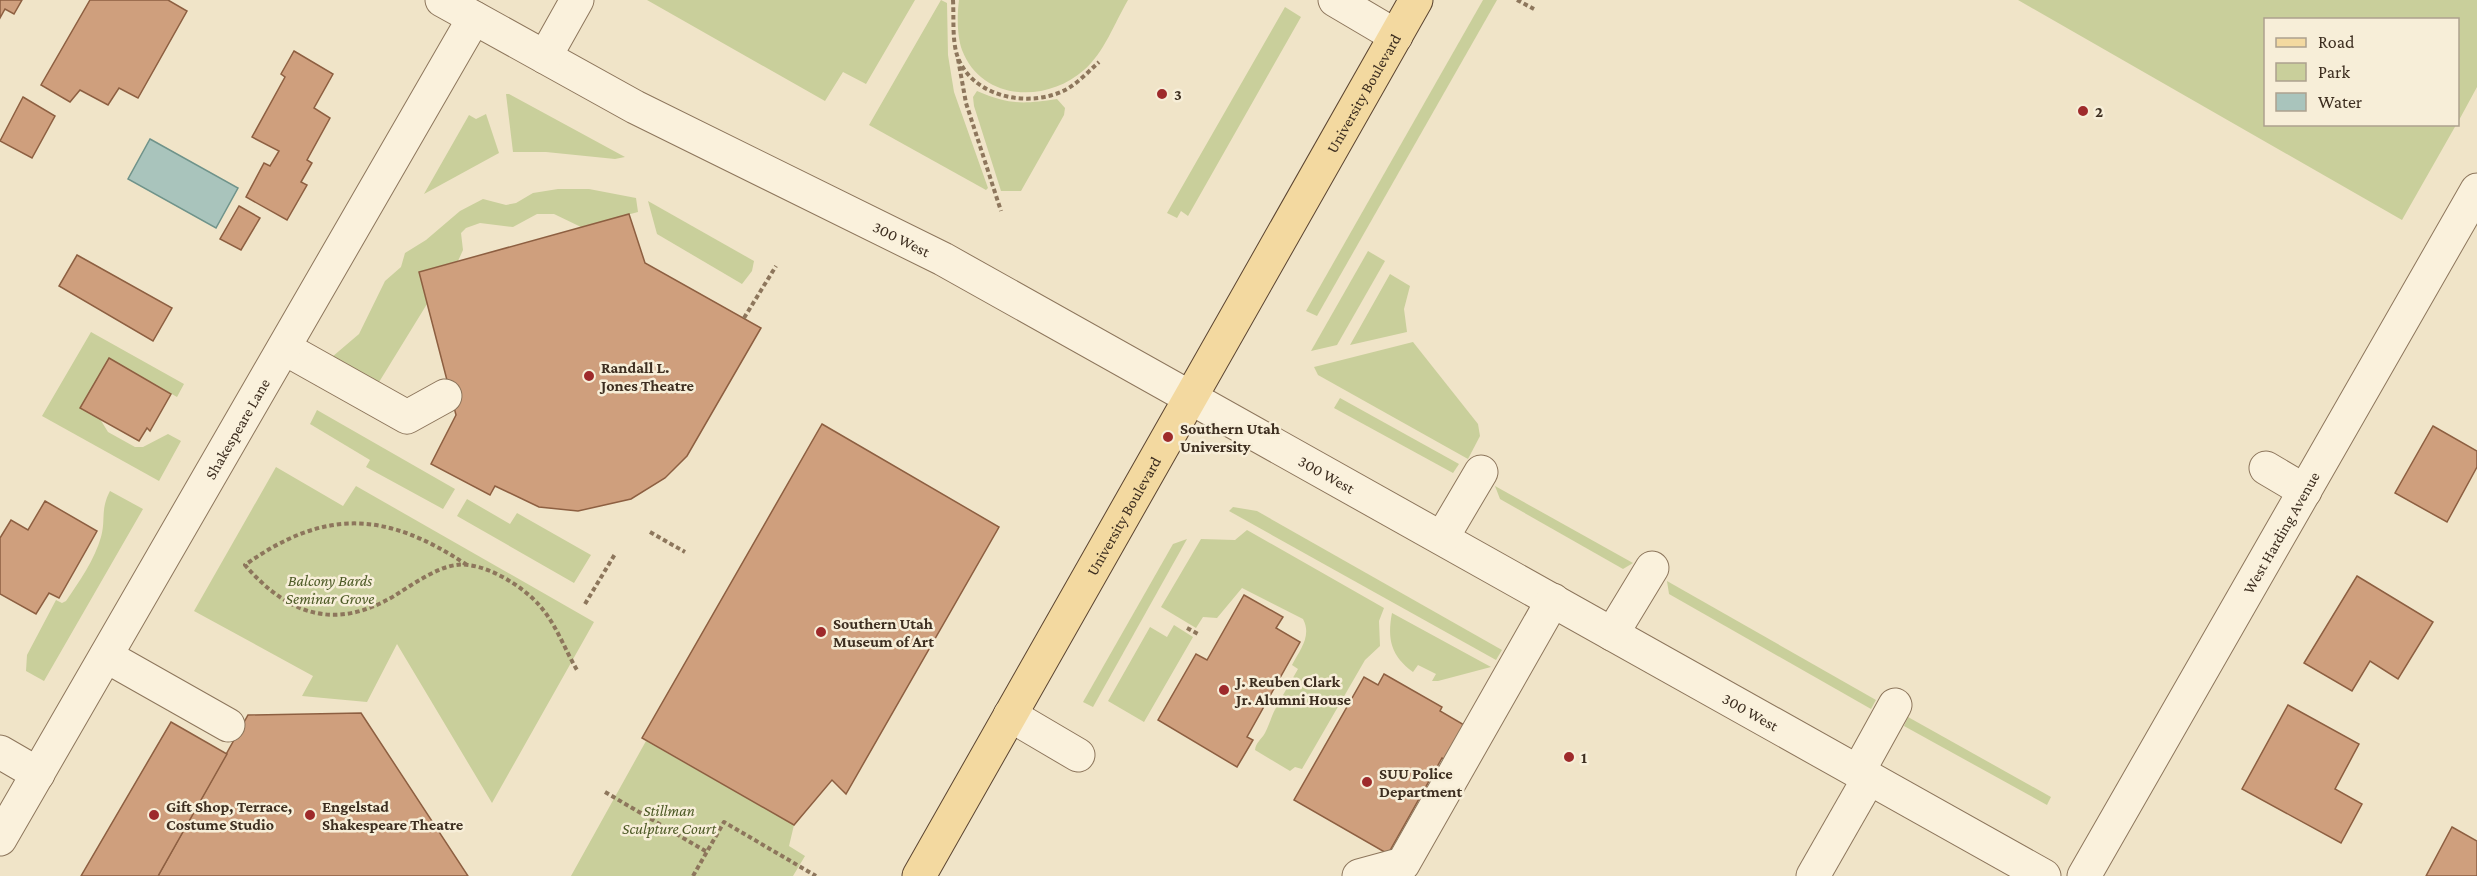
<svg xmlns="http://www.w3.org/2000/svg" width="2477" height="876" font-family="'Crimson Pro',serif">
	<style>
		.green { fill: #c9cf9b }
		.water { fill: #a9c4bc; stroke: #6f938a; stroke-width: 1.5 }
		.building { fill: #cf9f7d; stroke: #8d5f41; stroke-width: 1.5 }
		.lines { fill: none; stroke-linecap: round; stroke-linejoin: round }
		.minor-casing { stroke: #8d765c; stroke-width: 35 }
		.major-casing { stroke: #5b4430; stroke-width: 35 }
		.path { stroke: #8d765c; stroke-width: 4; stroke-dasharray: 4.5 3; stroke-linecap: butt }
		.minor { stroke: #faf1dc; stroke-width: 33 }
		.major { stroke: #f3d9a0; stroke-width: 33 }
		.poi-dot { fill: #9e2a2b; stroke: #f7eed8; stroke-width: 2 }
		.labels { text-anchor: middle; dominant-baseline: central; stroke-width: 5; stroke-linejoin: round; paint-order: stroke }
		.poi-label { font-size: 16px; font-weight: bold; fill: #3d2e20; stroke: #f7eed8; text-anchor: start }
		.street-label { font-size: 16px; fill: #3d2e20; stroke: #f7eed8 }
		.park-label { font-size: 16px; font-style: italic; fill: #4d5a26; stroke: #f7eed8 }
	</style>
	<rect width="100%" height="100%" fill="#f0e4c8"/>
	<g class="green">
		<path d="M647,0H915L866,84L843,72L825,101Z"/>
		<path d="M941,0L947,3L948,55L954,92L988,188L986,190L869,125Z"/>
		<path d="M959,0H1128C1115,22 1104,53 1084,70C1047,103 982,102 962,50C957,36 957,15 959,0Z"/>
		<path d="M1483,0H1497L1317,316L1306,311Z"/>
		<path d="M2018,0H2477V87L2458,122V20H2266V124L2456,125L2402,220Z"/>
		<path d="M1285,7L1301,17L1188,216L1181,211L1177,218L1167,213Z"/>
		<path d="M977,91C1009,105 1023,104 1057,99L1065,108L1064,115L1021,191H1001L974,106L973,97Z"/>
		<path d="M506,94H509L625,157L615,159L546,152H513Z"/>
		<path d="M486,114L499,153L424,194L469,115L476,119Z"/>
		<path d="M558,189H589L636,198L638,212L581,227L554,214H537L513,227L480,223L466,228L461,233L463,250L458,261L419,272L427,304L376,387L332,357L359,334L385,281L401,267L405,253L426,240L460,211L483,199L506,205L516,203L533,193Z"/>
		<path d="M648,201L754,261L752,271L742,284L657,234Z"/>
		<path d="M1368,251L1385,261L1337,345L1311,351Z"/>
		<path d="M1390,274L1410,286L1404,309L1407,332L1350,345Z"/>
		<path d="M91,332L184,384L177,397L109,358L81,408L100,419L108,432L135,447H143L168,434L181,441L159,481L42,416Z"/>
		<path d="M1413,342L1478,424L1480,436L1468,459L1318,375L1314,367Z"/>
		<path d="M1340,398L1459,464L1453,473L1334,408Z"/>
		<path d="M317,410L455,489L443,509L366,467L370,460L310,424Z"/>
		<path d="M276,467L343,506L356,486L594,622L492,803L397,644L367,702L302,696L313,676L194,611Z"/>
		<path d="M1495,486L1633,563L1623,569L1500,499Z"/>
		<path d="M110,491L143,509L44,681L26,671L27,655L56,600L62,603L66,601C79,582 95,559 101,537C106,520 100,510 110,491Z"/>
		<path d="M467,499L510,524L517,513L591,555L574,583L457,516Z"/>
		<path d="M1233,507L1257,511L1502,650L1496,660L1229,511Z"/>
		<path d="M1247,530L1384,608L1379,621L1380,646L1365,660L1302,769L1295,767L1290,771L1255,750C1256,742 1261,740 1265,733C1272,720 1272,709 1284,698L1283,695L1298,669L1292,665C1300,650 1312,636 1303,619L1242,588L1217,618L1203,617L1196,628L1161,607L1201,539L1235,540Z"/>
		<path d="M1187,539L1093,707L1083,702L1173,544Z"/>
		<path d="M1667,581L1876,700L1871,709L1669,594Z"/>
		<path d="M1392,613L1491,667L1438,681H1432L1436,674L1418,665L1413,672C1391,656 1387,639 1392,613Z"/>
		<path d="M1174,625L1193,637L1144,722L1108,701L1150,627L1167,637Z"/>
		<path d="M1908,717L2051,797L2047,805L1904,726Z"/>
		<path d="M646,741L794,825L789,846L805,856L793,876H571Z"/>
	</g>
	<path class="water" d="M150,139L238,188L216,228L128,179Z"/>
	<g class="building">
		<path d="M0,0H22L14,14L5,9L0,18Z"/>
		<path d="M90,0H168L187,11L138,98L119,88L108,105L80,90L70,102L41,85Z"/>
		<path d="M294,51L333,74L314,108L330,118L307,160L312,163L301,182L307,185L287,220L246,197L264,163L270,166L279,151L252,137L285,77L281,74Z"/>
		<path d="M23,97L55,116L32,158L0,141Z"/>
		<path d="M239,206L260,218L241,250L220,239Z"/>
		<path d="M629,214L645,263L761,328L687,456L665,478L631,499L578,511L539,507L495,486L490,495L431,464L456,415L419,272Z"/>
		<path d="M77,255L172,308L153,341L59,286Z"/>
		<path d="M109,358L171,394L150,431L147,428L139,441L80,408Z"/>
		<path d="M822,424L999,527L846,794L832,780L794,825L642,738Z"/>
		<path d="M2433,426L2477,451V467L2447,522L2395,493Z"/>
		<path d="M45,501L97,531L59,598L49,593L36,614L0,594V538L11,520L28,530Z"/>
		<path d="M2357,576L2433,622L2398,679L2370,661L2352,691L2304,663Z"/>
		<path d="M1244,595L1283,617L1276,628L1300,642L1247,737L1253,740L1237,767L1158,720L1196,654L1207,660Z"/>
		<path d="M1384,674L1442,707L1440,711L1471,729L1451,763L1442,758L1388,854L1294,800L1364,677L1378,685Z"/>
		<path d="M2288,705L2359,744L2335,789L2362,804L2341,843L2242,789Z"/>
		<path d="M361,713L468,876H158L248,715Z"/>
		<path d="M171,722L227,754L158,876H81Z"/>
		<path d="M2452,827L2477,841V876H2426Z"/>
	</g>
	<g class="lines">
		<defs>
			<g id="minor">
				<path id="s1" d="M442,0L635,107L943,259L2044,876"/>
				<path d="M1335,0L1396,36"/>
				<path d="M545,57L577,0"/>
				<path d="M284,348L407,417L445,396"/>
				<path d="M2266,468L2305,491"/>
				<path d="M1442,538L1481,472"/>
				<path d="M1612,634L1652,568"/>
				<path d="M106,656L228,725"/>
				<path d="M1010,715L1078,755"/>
				<path d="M0,752L38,774"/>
				<path d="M1858,772L1895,705"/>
				<path id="s2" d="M0,839L474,18"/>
				<path d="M1359,876L1403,864L1553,600"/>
				<path d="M1813,876L1869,778"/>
				<path id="s3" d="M2084,876L2477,190"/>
			</g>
			<g id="major">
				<path id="s4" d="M919,876L1416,0"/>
			</g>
		</defs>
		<use href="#minor" class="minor-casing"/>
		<use href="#major" class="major-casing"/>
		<g class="path">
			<path d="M953,0C954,17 952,39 957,55C971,98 1031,109 1067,89C1079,82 1089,71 1099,62"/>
			<path d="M1517,0L1534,9"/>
			<path d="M958,59L966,103L1001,211"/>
			<path d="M744,318L776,266"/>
			<path d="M650,532L685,552"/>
			<path d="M467,565C386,511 325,508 245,565C288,615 335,631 394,596C412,585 435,568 456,565C483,561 523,586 540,606C556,624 565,650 577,670"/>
			<path d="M585,604L615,554"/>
			<path d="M1187,628L1200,635"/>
			<path d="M605,792L707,852"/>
			<path d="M693,876L724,822L816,876"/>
		</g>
		<use href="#minor" class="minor"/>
		<use href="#major" class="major"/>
	</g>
	<g class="poi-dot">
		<circle cx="1162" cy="94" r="6"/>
		<circle cx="2083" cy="111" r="6"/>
		<circle cx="589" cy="376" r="6"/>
		<circle cx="1168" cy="437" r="6"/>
		<circle cx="821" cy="632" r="6"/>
		<circle cx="1224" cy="690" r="6"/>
		<circle cx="1569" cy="757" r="6"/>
		<circle cx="1367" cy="782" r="6"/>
		<circle cx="154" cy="815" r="6"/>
		<circle cx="310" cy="815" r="6"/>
	</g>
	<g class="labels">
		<g class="poi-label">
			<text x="1174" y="94">3</text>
			<text x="2095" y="111">2</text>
			<text x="601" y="367">Randall L.<tspan x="601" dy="18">Jones Theatre</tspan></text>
			<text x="1180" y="428">Southern Utah<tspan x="1180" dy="18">University</tspan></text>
			<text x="833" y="623">Southern Utah<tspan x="833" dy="18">Museum of Art</tspan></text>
			<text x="1236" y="681">J. Reuben Clark<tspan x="1236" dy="18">Jr. Alumni House</tspan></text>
			<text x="1581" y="757">1</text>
			<text x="1379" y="773">SUU Police<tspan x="1379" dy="18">Department</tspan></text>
			<text x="166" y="806">Gift Shop, Terrace,<tspan x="166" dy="18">Costume Studio</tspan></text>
			<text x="322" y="806">Engelstad<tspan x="322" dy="18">Shakespeare Theatre</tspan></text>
		</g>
		<g class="street-label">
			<text stroke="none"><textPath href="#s4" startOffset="900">University Boulevard</textPath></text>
			<text stroke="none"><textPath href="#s1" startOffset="518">300 West</textPath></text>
			<text stroke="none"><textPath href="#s2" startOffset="474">Shakespeare Lane</textPath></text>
			<text stroke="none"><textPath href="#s1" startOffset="1004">300 West</textPath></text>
			<text stroke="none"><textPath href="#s4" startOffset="414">University Boulevard</textPath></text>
			<text stroke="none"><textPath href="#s3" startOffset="396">West Harding Avenue</textPath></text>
			<text stroke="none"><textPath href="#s1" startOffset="1490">300 West</textPath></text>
		</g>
		<g class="park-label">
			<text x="330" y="580">Balcony Bards<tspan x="330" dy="18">Seminar Grove</tspan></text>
			<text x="669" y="810">Stillman<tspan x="669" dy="18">Sculpture Court</tspan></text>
		</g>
	</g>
	<rect x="2264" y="18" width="195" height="108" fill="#f7eed8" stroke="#ada18e" stroke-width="1.5"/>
	<rect x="2276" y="38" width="30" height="9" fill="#f3d9a0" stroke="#ada18e" stroke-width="1.5"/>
	<text x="2318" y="48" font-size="18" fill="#3d2e20">Road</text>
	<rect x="2276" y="63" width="30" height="18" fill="#c9cf9b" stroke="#ada18e" stroke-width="1.5"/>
	<text x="2318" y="78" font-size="18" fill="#3d2e20">Park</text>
	<rect x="2276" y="93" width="30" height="18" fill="#a9c4bc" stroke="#ada18e" stroke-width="1.5"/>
	<text x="2318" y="108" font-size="18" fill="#3d2e20">Water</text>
</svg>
